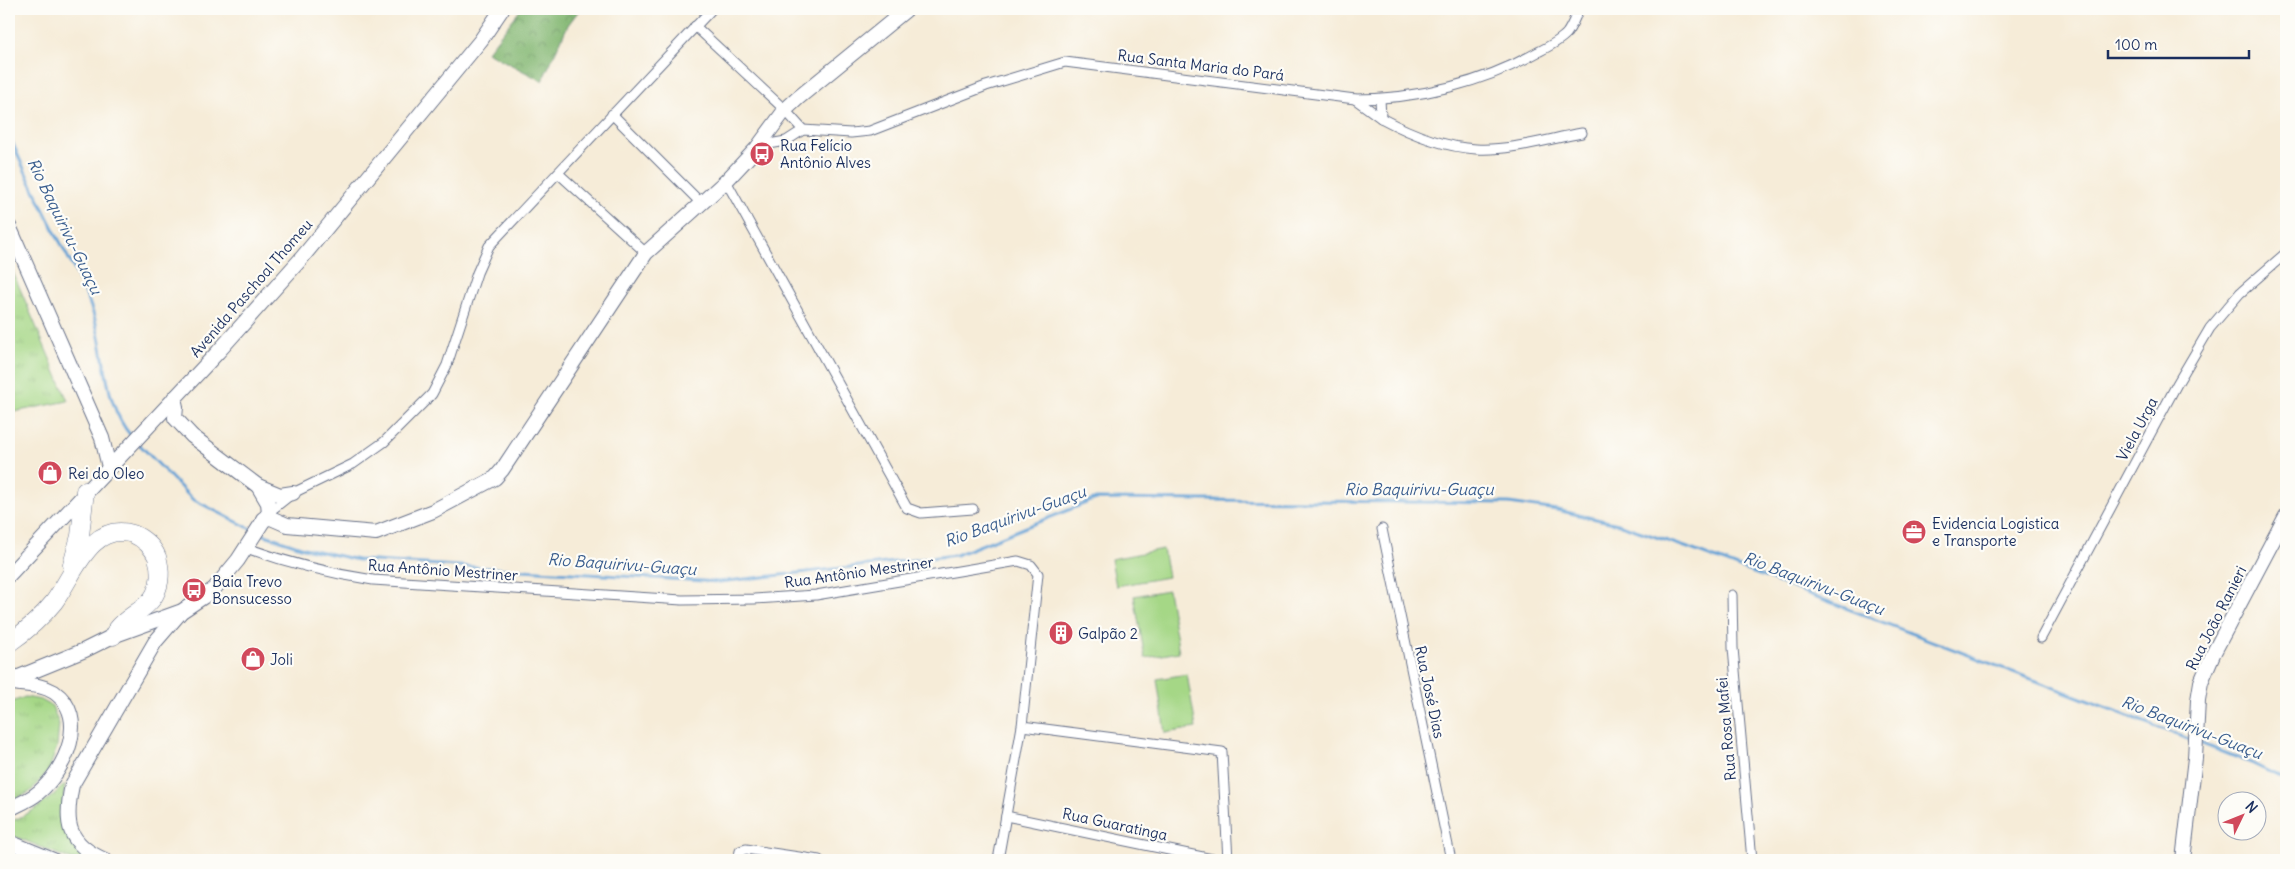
<svg xmlns="http://www.w3.org/2000/svg" width="2295" height="869" font-family="Delius,sans-serif">
	<style>
		.grass { fill: url(#grass-tufts); stroke: #608372 }
		.forest { fill: url(#forest-crowns); stroke: #507468 }
		.pitch { fill: #a5d786; stroke: #608372 }
		.lines { fill: none; stroke-linecap: round; stroke-linejoin: round }
		.stream { stroke: #65a2d6; stroke-width: 3 }
		.street-casing { stroke: #687189; stroke-width: 11 }
		.secondary-casing { stroke: #687189; stroke-width: 16 }
		.highway-casing { stroke: #687189; stroke-width: 19 }
		.street { stroke: #fff; stroke-width: 9 }
		.secondary { stroke: #fff; stroke-width: 14 }
		.highway { stroke: #fff; stroke-width: 18 }
		.labels { text-anchor: middle; dominant-baseline: central; stroke-width: 4.5; stroke-linejoin: round; paint-order: stroke }
		.street-label { font-size: 15px; fill: #1b2f5e; stroke: #fdfcf7 }
		.poi-label { font-size: 15px; fill: #1b2f5e; stroke: #fdfcf7; text-anchor: start }
		.water-label { font-size: 16px; font-style: italic; fill: #395d8e; stroke: #fdfcf7 }
	</style>
	<defs>
		<pattern id="grass-tufts" width="24" height="20" patternUnits="userSpaceOnUse" patternTransform="scale(1.25)"><rect width="24" height="20" fill="#a5d786"/><path d="M3 7l-1-3M5 7V3M7 7l1-3M15 17l-1-3M17 17v-4M19 17l1-3" fill="none" stroke="#8db976"/></pattern>
		<pattern id="forest-crowns" width="20" height="18" patternUnits="userSpaceOnUse" patternTransform="scale(1.25)"><rect width="20" height="18" fill="#84b873"/><path d="M2 6a3 3 0 1 1 6 0M12 15a3 3 0 1 1 6 0" fill="none" stroke="#6b9662"/></pattern>
	</defs>
	<rect width="100%" height="100%" fill="#fdfcf7"/>
	<filter id="ink" filterUnits="userSpaceOnUse"><feTurbulence type="fractalNoise" baseFrequency=".02" numOctaves="2"/><feDisplacementMap in="SourceGraphic" scale="10" xChannelSelector="R" yChannelSelector="G"/><feConvolveMatrix kernelMatrix="1 2 1 2 8 2 1 2 1" color-interpolation-filters="sRGB"/></filter>
	<filter id="wash" filterUnits="userSpaceOnUse"><feTurbulence type="fractalNoise" baseFrequency=".0096" numOctaves="4" result="noise"/><feDisplacementMap in="SourceGraphic" scale="20" xChannelSelector="R" yChannelSelector="G"/><feGaussianBlur stdDeviation="1.12" result="paint"/><feColorMatrix in="noise" values="0 0 0 0 0 0 0 0 0 0 0 0 0 0 0 0 0 1.4 0 .05"/><feComposite in="paint" operator="in"/></filter>
	<g filter="url(#wash)">
		<rect width="100%" height="100%" fill="#f6ecd8"/>
		<g class="grass">
			<path d="M9,263L68,401L9,413Z"/>
			<path d="M25,697L41,700L52,706L59,724L57,747L49,770L30,792L9,802V703Z"/>
			<path d="M65,784L63,803L73,846L90,860H72L9,834V822C31,814 48,801 65,784Z"/>
		</g>
		<path class="forest" d="M521,9H580L568,25L542,81L487,52Z"/>
		<g class="pitch">
			<path d="M1163,549L1168,577L1116,586L1111,559Z"/>
			<path d="M1168,590L1179,652L1145,658L1134,596Z"/>
			<path d="M1187,674L1196,728L1165,733L1157,679Z"/>
		</g>
		<g class="lines">
			<g class="stream">
				<path d="M9,134C23,169 39,201 56,234C72,266 91,297 98,332C106,367 107,409 132,437"/>
				<path d="M138,443L192,499L253,530"/>
				<path d="M259,533L304,548L358,560L719,582L956,555L1096,499L1509,503L1557,510L1618,524L1688,548L2191,740"/>
				<path d="M2200,743L2251,763L2286,780"/>
			</g>
		</g>
	</g>
	<g filter="url(#ink)">
		<g class="lines">
			<defs>
				<g id="street">
					<path d="M695,26L785,110L803,130"/>
					<path d="M1355,99L1381,118L1380,99"/>
					<path d="M612,114L702,204"/>
					<path d="M1381,118C1409,133 1444,147 1476,149C1511,151 1548,139 1582,133"/>
					<path d="M758,146L786,141L803,130L851,133L870,131L986,86L1065,62L1355,99C1418,99 1483,83 1538,52C1548,47 1560,41 1567,33C1572,26 1575,17 1579,9"/>
					<path d="M558,173L646,253"/>
					<path d="M726,181L907,508L921,513L973,509"/>
					<path d="M269,512L293,493L353,464L384,442L432,394L447,365L477,273L489,246L712,9"/>
					<path d="M1382,529L1451,860"/>
					<path d="M244,547C287,563 328,573 373,580L682,600L754,599L816,595L1018,561L1031,565L1038,574L1022,726L998,860"/>
					<path d="M1732,595L1733,648L1752,860"/>
					<path d="M2041,638L2177,384L2210,328L2240,293L2286,253"/>
					<path d="M1022,726L1222,752L1228,860"/>
					<path d="M1006,816L1217,860"/>
					<path d="M738,860L740,851L746,849L819,860"/>
				</g>
				<g id="secondary">
					<path d="M9,226L102,438L109,467"/>
					<path d="M258,486L280,495L293,493"/>
					<path d="M263,519L271,518L287,525L376,533L433,511L495,478L502,470L646,253L726,181L757,148L785,110L798,98L907,9"/>
					<path d="M9,575L218,352L300,260L481,40L502,9"/>
					<path d="M9,681L85,650L113,636L182,611L203,597L214,589L238,560L269,512L268,503L258,486L192,436L175,418L176,407L174,398"/>
					<path d="M9,809C19,804 30,800 39,792C65,770 90,717 54,692C40,683 24,686 9,682"/>
					<path d="M9,842L53,860"/>
					<path d="M105,860C67,844 64,823 72,785L155,642L180,613"/>
					<path d="M2183,860L2195,758L2198,700L2201,682L2213,654L2286,516"/>
				</g>
				<g id="highway">
					<path d="M72,565L80,536L85,491"/>
					<path d="M9,643C25,632 42,617 54,602C74,575 90,521 133,534C143,538 153,547 157,557C161,570 161,582 155,594C147,611 123,616 113,636"/>
				</g>
			</defs>
			<use href="#street" class="street-casing"/>
			<use href="#secondary" class="secondary-casing"/>
			<use href="#highway" class="highway-casing"/>
			<use href="#street" class="street"/>
			<use href="#secondary" class="secondary"/>
			<use href="#highway" class="highway"/>
		</g>
	</g>
	<defs>
		<symbol id="bus-disc" viewBox="-11 -11 22 22"><circle r="9.5" fill="#d1495b" stroke="#fdfcf7"/><path d="M-5-6H5V4H4V6H2V4H-2V6H-4V4H-5ZM-3.5-4V0h7V-4ZM-3.5 1.2v1.5H-2V1.2ZM2 1.2v1.5H3.5V1.2Z" fill="#fff"/></symbol>
		<symbol id="shop-disc" viewBox="-11 -11 22 22"><circle r="9.5" fill="#d1495b" stroke="#fdfcf7"/><path d="M-5-2.5h2.3a2.7 3.5 0 0 1 5.4 0H5L5.5 6h-11ZM-1.5-2.5h3a1.5 2.3 0 0 0-3 0Z" fill="#fff"/></symbol>
		<symbol id="office-disc" viewBox="-11 -11 22 22"><circle r="9.5" fill="#d1495b" stroke="#fdfcf7"/><path d="M-6-3h4V-5.5h4V-3h4V5H-6ZM-1-4.5V-3h2v-1.5ZM-6 0V1H6V0Z" fill="#fff"/></symbol>
		<symbol id="building-disc" viewBox="-11 -11 22 22"><circle r="9.5" fill="#d1495b" stroke="#fdfcf7"/><path d="M-4-6H4V6H1V3H-1V6H-4ZM-2.5-4.3h1.7v1.8h-1.7ZM.8-4.3h1.7v1.8H.8ZM-2.5-1h1.7V.8h-1.7ZM.8-1h1.7V.8H.8Z" fill="#fff"/></symbol>
	</defs>
	<g fill-rule="evenodd">
		<use href="#bus-disc" x="748" y="140" width="28" height="28"/>
		<use href="#shop-disc" x="36" y="459" width="28" height="28"/>
		<use href="#office-disc" x="1900" y="518" width="28" height="28"/>
		<use href="#bus-disc" x="180" y="576" width="28" height="28"/>
		<use href="#building-disc" x="1047" y="619" width="28" height="28"/>
		<use href="#shop-disc" x="239" y="645" width="28" height="28"/>
	</g>
	<g class="labels">
		<g class="street-label">
			<text transform="translate(1201 65) rotate(7)">Rua Santa Maria do Pará</text>
			<text transform="translate(251 288) rotate(-49)">Avenida Paschoal Thomeu</text>
			<text transform="translate(2137 429) rotate(-62)">Viela Urga</text>
			<text transform="translate(443 570) rotate(4)">Rua Antônio Mestriner</text>
			<text transform="translate(859 572) rotate(-8)">Rua Antônio Mestriner</text>
			<text transform="translate(2216 618) rotate(-63)">Rua João Ranieri</text>
			<text transform="translate(1430 692) rotate(78)">Rua José Dias</text>
			<text transform="translate(1726 729) rotate(-95)">Rua Rosa Mafei</text>
			<text transform="translate(1115 824) rotate(12)">Rua Guaratinga</text>
		</g>
		<g class="poi-label">
			<text x="780" y="145">Rua Felício<tspan x="780" dy="17">Antônio Alves</tspan></text>
			<text x="68" y="473">Rei do Oleo</text>
			<text x="1932" y="523">Evidencia Logistica<tspan x="1932" dy="17">e Transporte</tspan></text>
			<text x="212" y="581">Baia Trevo<tspan x="212" dy="17">Bonsucesso</tspan></text>
			<text x="1078" y="633">Galpão 2</text>
			<text x="270" y="659">Joli</text>
		</g>
		<g class="water-label">
			<text transform="translate(65 226) rotate(64)">Rio Baquirivu-Guaçu</text>
			<text x="1419" y="489">Rio Baquirivu-Guaçu</text>
			<text transform="translate(1015 516) rotate(-20)">Rio Baquirivu-Guaçu</text>
			<text transform="translate(622 564) rotate(4)">Rio Baquirivu-Guaçu</text>
			<text transform="translate(1814 583) rotate(21)">Rio Baquirivu-Guaçu</text>
			<text transform="translate(2192 727) rotate(21)">Rio Baquirivu-Guaçu</text>
		</g>
	</g>
	<rect width="2295" height="869" fill="none" stroke="#fdfcf7" stroke-width="30"/>
	<g transform="translate(2242 816) rotate(47)"><circle r="24" fill="#fdfcf7" stroke="#a3aaba"/>
	<path d="M0-4L9 19L0 12L-9 19Z" fill="#d1495b"/>
	<text y="-8" font-size="14" font-weight="bold" text-anchor="middle" fill="#1b2f5e">N</text>
	</g>
	<path d="M2108 50v8h141v-8" fill="none" stroke="#1b2f5e" stroke-width="2.5"/>
	<text x="2115" y="50" font-size="15" fill="#1b2f5e" stroke="#fdfcf7" stroke-width="4" paint-order="stroke">100 m</text>
</svg>
